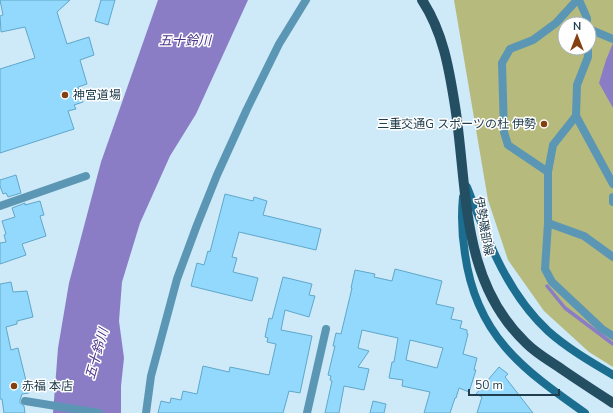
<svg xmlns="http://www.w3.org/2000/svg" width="613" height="413" font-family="'Nunito Sans','Noto Sans JP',sans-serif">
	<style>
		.green { fill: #b6ba7c; fill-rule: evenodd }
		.water { fill: #8a7dc6 }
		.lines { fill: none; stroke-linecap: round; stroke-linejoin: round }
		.stream { stroke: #8a7dc6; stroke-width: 3.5 }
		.building { fill: #92d9fd; stroke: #60a7c9; fill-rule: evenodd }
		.street { stroke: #5b97b4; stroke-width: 8 }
		.secondary { stroke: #1c6e90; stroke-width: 8 }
		.primary { stroke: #244e62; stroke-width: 10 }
		.poi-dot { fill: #834010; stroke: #fff; stroke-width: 1.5 }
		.labels { text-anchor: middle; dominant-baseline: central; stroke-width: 3; stroke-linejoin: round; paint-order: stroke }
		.poi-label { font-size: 12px; fill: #203e4d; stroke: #fff; text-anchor: start }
		.street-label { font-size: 12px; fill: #203e4d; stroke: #fff }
		.water-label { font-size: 13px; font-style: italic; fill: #4a328a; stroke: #fff }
	</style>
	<rect width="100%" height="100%" fill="#cee9f8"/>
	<path class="green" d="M454,0H613V367L589,352L544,311L508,260L488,200ZM565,24H589V48H565Z"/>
	<g class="water">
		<path d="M158,0H248L196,114L170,156L140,223L122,282L119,321L124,358L121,386V413H53L58,348L69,283L101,162Z"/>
		<path d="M613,43V108L599,83L606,60Z"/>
	</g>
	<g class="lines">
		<path class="stream" d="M547,286L565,308L613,344"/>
	</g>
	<g class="building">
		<path d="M0,0H70L57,12L67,44L89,37L94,55L80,60L87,84L78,87L83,102L74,105L76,109L68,111L74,129L0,153V69L35,58L25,27L1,32L0,16L3,15Z"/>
		<path d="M101,0H115L108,25L95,21Z"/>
		<path d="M16,175L21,193L8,197L6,193L3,194L0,186V180Z"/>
		<path d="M225,194L253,201L254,197L267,201L263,215L321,229L316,250L239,232L232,257L237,258L233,272L258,278L252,301L191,286L197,263L204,265L208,251L210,252Z"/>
		<path d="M40,201L44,215L40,216L46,236L22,244L26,255L0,264V243L6,242L4,235L6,234L2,221L15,217L12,208L25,203V205Z"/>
		<path d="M395,269L442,281L436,304L454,308L451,319L462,321L460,328L467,330V334H468L463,354L477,358L474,370H476L469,392L459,388L456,398H455L450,413H424L430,392L402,386L403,380L389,378L392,362H394L398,338L362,330L358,348L369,351L358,367L369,369L364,390L344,386L339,413H325L332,381L330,380L331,376L328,375L335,346H333L336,333L341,334L352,288H351L355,270L375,274L374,277L392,281ZM410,340L443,348L437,368L406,360Z"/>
		<path d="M283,277L312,284L309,295L315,296L309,317L285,310L281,330L312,336L300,393L289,391L283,413H158L161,401L170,403L171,398L181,400L183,391L197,394L203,366L229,372L230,367L269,375L276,344L267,342L268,338L265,337L269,318L272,319Z"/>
		<path d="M11,282L13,292L27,291L33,317L17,321V324L6,327L11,350L18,348L29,393L22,394L20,400V403L24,406L25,413H4L2,399H0V284Z"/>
		<path d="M499,367L508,374L505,377L533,413H477L482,397L476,394Z"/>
		<path d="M373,401L386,404L384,413H370Z"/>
	</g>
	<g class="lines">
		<g class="street">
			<path d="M577,0L556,23L533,40L510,49L502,63L504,132L508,145L548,172V223L545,269L552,282L602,329L613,336"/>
			<path d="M579,0L587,18V24"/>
			<path d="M589,29L613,39"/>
			<path d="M588,48V57L577,85L576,116L613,184"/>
			<path d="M548,172L553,145L576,116"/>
			<path d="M613,197V202"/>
			<path d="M0,206L86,176"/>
			<path d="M548,223L584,236L613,257"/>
			<path d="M25,401L99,413"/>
			<path d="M146,413L151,376L177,279L197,225L217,175L247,109L279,44L306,0"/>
			<path d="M307,413L326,329"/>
		</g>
		<g class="secondary">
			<path d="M467,187C487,238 506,292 548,331C567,348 591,362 613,375"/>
			<path d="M463,197C461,217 462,235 465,254C476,335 522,369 585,413"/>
		</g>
		<path class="primary" d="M422,0C443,32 449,68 455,106C468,189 460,280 526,343C537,354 550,361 563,370C579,381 596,392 613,403"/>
	</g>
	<g class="poi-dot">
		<circle cx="65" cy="95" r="4"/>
		<circle cx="544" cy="124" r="4"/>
		<circle cx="14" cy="386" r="4"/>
	</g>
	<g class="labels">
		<g class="poi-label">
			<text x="73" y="95">神宮道場</text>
			<text x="536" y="124" text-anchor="end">三重交通G スポーツの杜 伊勢</text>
			<text x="22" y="386">赤福 本店</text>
		</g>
		<g class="street-label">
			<text transform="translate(484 226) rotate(80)">伊勢磯部線</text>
		</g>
		<g class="water-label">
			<text x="185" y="41">五十鈴川</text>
			<text transform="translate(97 354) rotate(-74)">五十鈴川</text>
		</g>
	</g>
	<g transform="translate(577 36)"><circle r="19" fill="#ffffff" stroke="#a6b2b8"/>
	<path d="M0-3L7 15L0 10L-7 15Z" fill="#834010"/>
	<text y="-6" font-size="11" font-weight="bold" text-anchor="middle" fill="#203e4d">N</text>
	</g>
	<path d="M469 389v6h90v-6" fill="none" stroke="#203e4d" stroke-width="2"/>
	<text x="475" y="389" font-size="12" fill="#203e4d" stroke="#ffffff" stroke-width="3" paint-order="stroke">50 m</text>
</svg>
